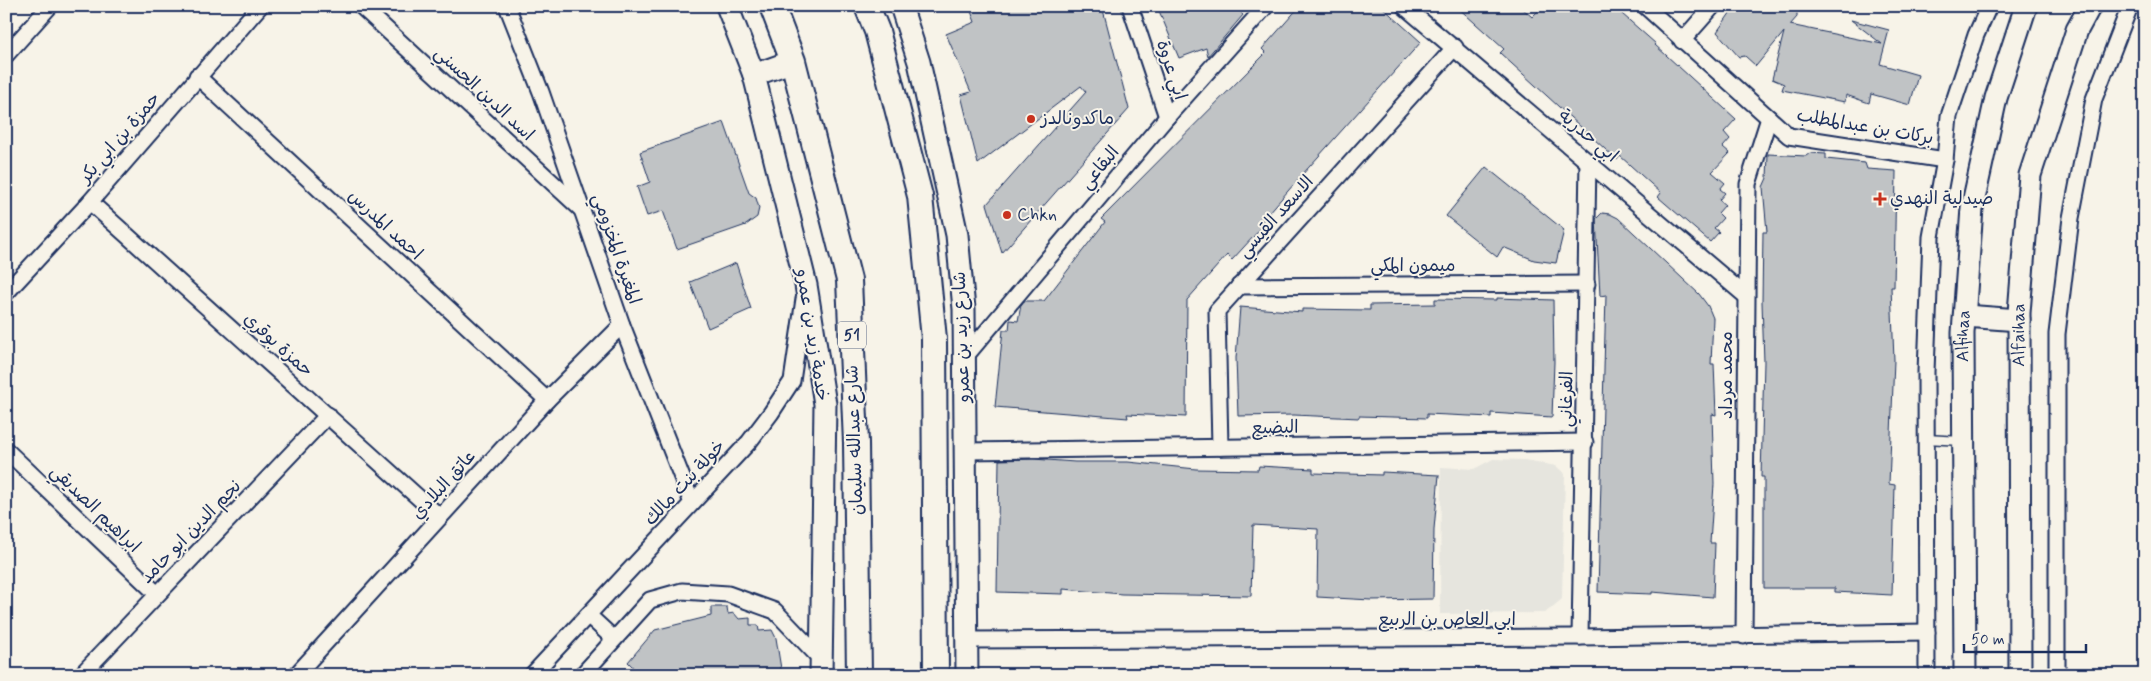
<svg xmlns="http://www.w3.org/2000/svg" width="2151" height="681" font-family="Mynerve,'Playpen Sans Arabic',sans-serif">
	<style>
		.built { fill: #e6e5de }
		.building { fill: #c0c3c5; stroke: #1b2f5e }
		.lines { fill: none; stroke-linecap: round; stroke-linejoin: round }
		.lane-casing { stroke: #1b2f5e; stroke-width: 11 }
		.street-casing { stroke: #1b2f5e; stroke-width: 19 }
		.secondary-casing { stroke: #1b2f5e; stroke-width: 25 }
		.primary-casing { stroke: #1b2f5e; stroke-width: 28 }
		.lane { stroke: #f7f3e8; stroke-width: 8 }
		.street { stroke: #f7f3e8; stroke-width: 15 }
		.secondary { stroke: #f7f3e8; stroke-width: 21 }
		.primary { stroke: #f7f3e8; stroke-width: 24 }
		.poi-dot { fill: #c8321e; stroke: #f7f3e8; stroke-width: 2 }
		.labels { text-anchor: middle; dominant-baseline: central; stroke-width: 4; stroke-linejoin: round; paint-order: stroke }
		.shield { fill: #f7f3e8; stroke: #5d6a87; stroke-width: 1 }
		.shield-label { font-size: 16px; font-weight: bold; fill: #1b2f5e }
		.street-label { font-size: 18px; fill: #1b2f5e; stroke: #f7f3e8 }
		.poi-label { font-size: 18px; fill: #1b2f5e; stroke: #f7f3e8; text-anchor: start }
	</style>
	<rect width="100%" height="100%" fill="#f7f3e8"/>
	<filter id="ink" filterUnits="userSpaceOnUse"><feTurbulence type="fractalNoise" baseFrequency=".02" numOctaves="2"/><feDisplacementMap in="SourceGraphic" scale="10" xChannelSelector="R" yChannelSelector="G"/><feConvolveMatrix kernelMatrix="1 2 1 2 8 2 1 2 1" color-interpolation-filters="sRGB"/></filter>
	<g filter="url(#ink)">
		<path class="built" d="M1493,459L1525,460L1556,466L1565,474L1562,599L1545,613L1440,614L1441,467L1474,469Z"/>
		<g class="building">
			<path d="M969,6H1102L1129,109L1002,253L987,204L1086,92L1081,86L978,164L961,95L971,92L946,34L975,22Z"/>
			<path d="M1157,6H1235L1243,15L1208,56L1206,48L1179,58Z"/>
			<path d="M1300,6H1381L1421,42L1301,176L1262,221L1265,224L1232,260L1227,255L1187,300L1186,417L1127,414L1128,418L995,407L1003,330H1009L1010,320L1018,321L1021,305L1024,301H1044L1105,222L1101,219L1266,53L1262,49Z"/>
			<path d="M1456,6H1520L1532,17L1543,6H1613L1656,44L1655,45L1736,119L1724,132L1730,139L1723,147L1730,153L1712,172L1725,183L1720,189L1725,193L1719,200L1725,205L1718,213L1723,218L1714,228L1719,232L1710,242L1658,197L1661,193L1620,156L1617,160L1500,53L1504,49Z"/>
			<path d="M1735,6H1797V17L1790,25L1882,44L1851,20L1889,30L1880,64L1918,75L1910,105L1871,94L1869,103L1846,95L1845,102L1782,90L1784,84L1772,79L1784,32L1756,66L1745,56L1739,57L1717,32Z"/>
			<path d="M724,122L749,193L756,198L759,208L757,217L746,225L677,249L663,211L647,216L637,187L650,182L640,152Z"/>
			<path d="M1810,153L1826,154V159L1865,163L1867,169L1896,171L1894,287H1891L1894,360L1889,484L1895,485L1892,595L1835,592V588H1764V477H1761L1764,362L1762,302L1763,232H1767L1763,187L1767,178L1768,154L1806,156Z"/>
			<path d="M1486,167L1564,230L1556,263L1534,260L1503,247L1497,257L1446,216Z"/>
			<path d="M1602,213L1610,214L1618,218L1699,294L1708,306L1713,318L1711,364H1714L1716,415L1712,414L1714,484L1710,543H1715L1713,597L1652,592V594L1598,592L1606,295L1600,296L1596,219Z"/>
			<path d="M736,263L751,309L708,328L690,282Z"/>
			<path d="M1497,298L1553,300L1554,362L1552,417L1491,413V417L1427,414V418L1359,416V418L1294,415L1238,416L1236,358L1240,307L1302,312V309L1370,310V305L1435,304V299L1497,300Z"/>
			<path d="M1033,459L1075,462H1128L1196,469L1258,470L1259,466L1313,469V473L1382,475V472L1439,475L1434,529L1433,599L1371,600L1317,597L1318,529L1253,525L1251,596L1122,594L1063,589V594L997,592L999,460Z"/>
			<path d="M711,607H727L728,614L734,613L739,619L750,618V625H758L759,631L772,630L776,638L782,675H641L628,662L655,630L711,616Z"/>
		</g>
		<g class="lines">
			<defs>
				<path id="lane" d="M1926,439L1962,441"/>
				<g id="street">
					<path d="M361,6L581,209"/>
					<path d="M507,6L541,92L622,325L692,503"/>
					<path d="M1130,6L1167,117"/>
					<path d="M1404,6L1746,296"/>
					<path d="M1645,6L1789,136L1945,160"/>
					<path d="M1682,41L1713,6"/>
					<path d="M6,55L50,6"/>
					<path d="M197,76L547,400"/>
					<path d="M90,202L440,517"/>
					<path d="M1239,286L1587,284"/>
					<path d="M6,293L90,202L260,6"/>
					<path d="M965,357L1167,117L1266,6"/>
					<path d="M1220,447L1217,311L1455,47"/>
					<path d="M6,450L157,594"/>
					<path d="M965,451L1585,442"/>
					<path d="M588,615L614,639"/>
					<path d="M1744,636L1748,184L1769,118"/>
					<path d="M1580,637L1588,161"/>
					<path d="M967,640L1580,637L1927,632"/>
					<path d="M81,675L328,415"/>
					<path d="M296,675L547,400L622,325"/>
					<path d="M532,675L749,442L771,413L792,381L804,299"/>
					<path d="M582,675L650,600L682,591L728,594L775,611L820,658"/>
					<path d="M1927,675L1926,372L1931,237L1945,160L1949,116L1976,35L1989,6"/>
					<path d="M2057,675V334L2071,218L2094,99L2130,6"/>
				</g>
				<g id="secondary">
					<path d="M727,6L754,75L806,285L825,404L821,675"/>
					<path d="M901,6L919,62L957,235L964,309L967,675"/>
					<path d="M754,75L793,61"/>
					<path d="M1965,316L2019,320"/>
					<path id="s1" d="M1965,675L1963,333L1972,208L1996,98L2026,6"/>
					<path id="s2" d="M2020,675L2019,313L2030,175L2077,30L2090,6"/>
				</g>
				<g id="primary">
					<path d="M772,6L793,61L849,280L856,443L859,675"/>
					<path d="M867,6L877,31L920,196L934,339L936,675"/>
				</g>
			</defs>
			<use href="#lane" class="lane-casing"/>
			<use href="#street" class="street-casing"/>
			<use href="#secondary" class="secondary-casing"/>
			<use href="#primary" class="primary-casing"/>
			<use href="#lane" class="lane"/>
			<use href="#street" class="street"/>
			<use href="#secondary" class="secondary"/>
			<use href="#primary" class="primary"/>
		</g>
	</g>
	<g class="poi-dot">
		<circle cx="1031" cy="119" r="5"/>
		<path d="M1877.5 191.5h5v5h5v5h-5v5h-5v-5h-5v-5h5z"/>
		<circle cx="1007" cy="215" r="5"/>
	</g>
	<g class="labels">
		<rect class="shield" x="838" y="321.5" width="28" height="27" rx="4"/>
		<g class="shield-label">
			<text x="852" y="335">51</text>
		</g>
		<g class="street-label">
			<text transform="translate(1171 70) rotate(72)">ابي عروة</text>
			<text transform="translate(484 94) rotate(43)">اسد الدين الحسني</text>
			<text transform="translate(1865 127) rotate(10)">بركات بن عبدالمطلب</text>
			<text transform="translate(1588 136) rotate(40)">ابي حدرية</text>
			<text transform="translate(120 138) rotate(-49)">حمزة بن ابي بكر</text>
			<text transform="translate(1100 168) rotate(-50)">البقاعي</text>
			<text transform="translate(1276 217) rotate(-48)">الاسعد القيسي</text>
			<text transform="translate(385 225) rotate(43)">احمد المدرس</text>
			<text transform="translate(616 249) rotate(71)">المغيرة المخزومي</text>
			<text x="1413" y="266">ميمون المكي</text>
			<text transform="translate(812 335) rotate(81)">خدمة زيد بن عمرو</text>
			<text stroke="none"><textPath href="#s2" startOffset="340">Alfaihaa</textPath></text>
			<text transform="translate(962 337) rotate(-92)">شارع زيد بن عمرو</text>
			<text stroke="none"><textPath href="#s1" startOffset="339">Alfihaa</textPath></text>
			<text transform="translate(278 345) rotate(42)">حمزة بوقري</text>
			<text transform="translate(1727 375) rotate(-90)">محمد مرداد</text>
			<text transform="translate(1567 399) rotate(-89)">الفرغاني</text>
			<text transform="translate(1275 428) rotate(-1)">البضيع</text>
			<text transform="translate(855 440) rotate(-92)">شارع عبدالله سليمان</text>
			<text transform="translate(685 483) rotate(-47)">خولة بنت مالك</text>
			<text transform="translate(444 485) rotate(-48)">عاتق البلادي</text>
			<text transform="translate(95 509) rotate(44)">ابراهيم الصديقي</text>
			<text transform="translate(191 532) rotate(-46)">نجم الدين ابو حامد</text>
			<text x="1447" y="620">ابي العاص بن الربيع</text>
		</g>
		<g class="poi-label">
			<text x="1041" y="119">ماكدونالدز</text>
			<text x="1890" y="199">صيدلية النهدي</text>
			<text x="1017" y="215">Chkn</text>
		</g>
	</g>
	<rect width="2151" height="681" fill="none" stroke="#f7f3e8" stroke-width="25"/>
	<rect x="12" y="12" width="2126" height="656" fill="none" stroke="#1b2f5e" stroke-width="2" filter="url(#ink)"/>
	<path d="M1964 644v8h122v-8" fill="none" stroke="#1b2f5e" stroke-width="2.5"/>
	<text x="1971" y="644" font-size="15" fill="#1b2f5e" stroke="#f7f3e8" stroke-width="4" paint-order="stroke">50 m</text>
</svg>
